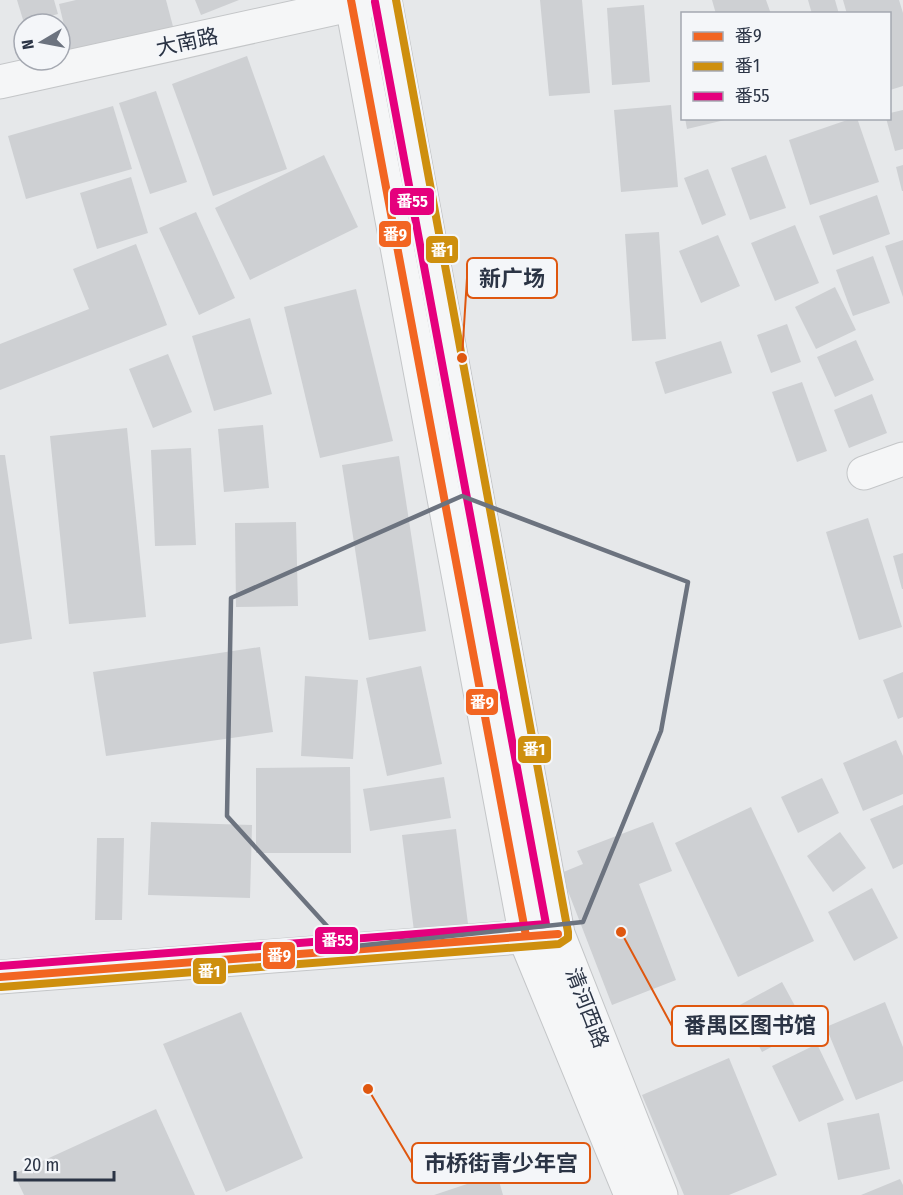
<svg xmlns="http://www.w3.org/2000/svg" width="903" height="1195" font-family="'Fira Sans Condensed','Noto Sans SC',sans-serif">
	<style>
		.building { fill: #ced0d3 }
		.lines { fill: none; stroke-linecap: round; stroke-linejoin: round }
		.minor-casing { stroke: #c4c6c8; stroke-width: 35 }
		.minor { stroke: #f5f6f7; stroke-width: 33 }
		.bus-1-casing { stroke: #f4f6f9; stroke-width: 12 }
		.bus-2-casing { stroke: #f4f6f9; stroke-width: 12 }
		.bus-3-casing { stroke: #f4f6f9; stroke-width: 12 }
		.bus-1 { stroke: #f26522; stroke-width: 8 }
		.bus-2 { stroke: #ce8f0e; stroke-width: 8 }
		.bus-3 { stroke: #e5007d; stroke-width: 8 }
		.marked { fill: none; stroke: #6c737f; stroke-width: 4.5; stroke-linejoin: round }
		.labels { text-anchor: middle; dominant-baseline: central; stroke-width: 4.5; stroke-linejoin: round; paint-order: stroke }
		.street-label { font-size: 21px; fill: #2b3445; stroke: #f4f6f9 }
		.leader { fill: none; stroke: #df570f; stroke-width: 2 }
		.callout-dot { fill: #df570f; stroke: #f4f6f9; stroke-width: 2 }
		.callout { fill: #f4f6f9; stroke: #df570f; stroke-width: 2 }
		.callout-label { font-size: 22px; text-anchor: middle; font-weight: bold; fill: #2b3445 }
		.line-badge { stroke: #f4f6f9; stroke-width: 2 }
		.badge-label { font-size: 16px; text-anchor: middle; font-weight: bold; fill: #fff }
	</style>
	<rect width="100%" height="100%" fill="#e6e8ea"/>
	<g class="building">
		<path d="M17,0H54L58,14L24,23Z"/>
		<path d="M76,0H166L175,34L72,59L59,4Z"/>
		<path d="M195,0H239L201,15Z"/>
		<path d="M540,0H582L590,93L549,96Z"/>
		<path d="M712,0H766L771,14H716Z"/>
		<path d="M808,0H835L839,14H812Z"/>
		<path d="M843,0H899L903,13V86L890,90V14H847Z"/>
		<path d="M644,5L650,82L612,85L607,8Z"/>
		<path d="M247,56L287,169L213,196L172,84Z"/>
		<path d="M156,91L187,182L150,194L119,103Z"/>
		<path d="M671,105L678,187L621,192L614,110Z"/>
		<path d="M113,106L132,169L26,199L8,136Z"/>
		<path d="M903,110V149L895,151L886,118H890V113Z"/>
		<path d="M685,118H729V119L687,129Z"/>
		<path d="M853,118H857L879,182L810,205L789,140Z"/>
		<path d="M324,155L358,227L250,280L215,208Z"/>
		<path d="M766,155L786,208L750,220L731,168Z"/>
		<path d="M903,165V191H902L896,167Z"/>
		<path d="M708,169L726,215L702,225L684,178Z"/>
		<path d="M131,177L148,233L97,249L80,193Z"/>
		<path d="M877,195L890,234L833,255L819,216Z"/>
		<path d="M196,212L235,298L199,315L159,228Z"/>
		<path d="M795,225L819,283L775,301L751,243Z"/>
		<path d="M659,232L666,339L632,341L625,234Z"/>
		<path d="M718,235L740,286L701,303L679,251Z"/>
		<path d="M903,240V297L885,246Z"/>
		<path d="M136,244L167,325L0,390V344L89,309L73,269Z"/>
		<path d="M873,256L890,303L853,316L836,270Z"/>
		<path d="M835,287L856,330L816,349L795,307Z"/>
		<path d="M356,289L393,441L320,458L284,307Z"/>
		<path d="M250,318L272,394L214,411L192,336Z"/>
		<path d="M787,324L801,362L771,373L757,335Z"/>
		<path d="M856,340L874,380L835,397L817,357Z"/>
		<path d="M721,341L732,373L665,394L655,362Z"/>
		<path d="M168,354L192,412L153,428L129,369Z"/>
		<path d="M802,382L827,451L797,462L772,392Z"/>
		<path d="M872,394L887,433L849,448L834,410Z"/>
		<path d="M263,425L269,488L224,492L218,429Z"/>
		<path d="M127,428L146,617L69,624L50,436Z"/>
		<path d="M191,448L196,545L155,546L151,450Z"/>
		<path d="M0,455H5L32,639L0,644Z"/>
		<path d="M399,456L426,631L369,640L342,465Z"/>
		<path d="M868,518L902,627L859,640L826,532Z"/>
		<path d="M296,522L298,606L236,607L235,523Z"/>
		<path d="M903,553V589H902L893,556Z"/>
		<path d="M260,647L273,732L106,756L93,672Z"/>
		<path d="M421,666L442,764L387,776L366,678Z"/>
		<path d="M903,672V717L898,719L883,680Z"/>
		<path d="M305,676L358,680L353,759L301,756Z"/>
		<path d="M896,740L903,756V794L863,811L843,763Z"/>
		<path d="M350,767L351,853H256V768Z"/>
		<path d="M444,777L451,818L370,831L363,789Z"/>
		<path d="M822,778L839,813L798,833L781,797Z"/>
		<path d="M903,805V864L893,869L870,819Z"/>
		<path d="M751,807L814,941L738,977L675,843Z"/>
		<path d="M151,822L252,825L250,898L148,895Z"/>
		<path d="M653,822L672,871L639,884L676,980L612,1005L561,873L583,864L577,851Z"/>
		<path d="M456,829L468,924L414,931L402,835Z"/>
		<path d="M840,832L866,868L833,892L807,856Z"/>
		<path d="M97,838H124L122,920H95Z"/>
		<path d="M872,888L898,938L854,961L828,912Z"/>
		<path d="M782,982L807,1028L762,1052L738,1006Z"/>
		<path d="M885,1002L903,1047V1081L856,1100L826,1027Z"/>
		<path d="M241,1012L303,1158L226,1192L163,1044Z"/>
		<path d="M817,1044L844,1100L799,1122L772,1066Z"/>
		<path d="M729,1058L777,1175L729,1195H684L642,1095Z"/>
		<path d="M156,1109L195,1195H24L14,1174Z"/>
		<path d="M879,1113L890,1169L838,1180L827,1123Z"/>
		<path d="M497,1174L503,1195H434Z"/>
		<path d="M900,1179L903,1185V1195H861Z"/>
	</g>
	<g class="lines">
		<defs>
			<g id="minor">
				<path d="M351,0L527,943L631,1195"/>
				<path d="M385,0L558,934L661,1195"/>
				<path d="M0,82L373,0"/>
				<path d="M864,473L903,459"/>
				<path d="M0,977L548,935"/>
			</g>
		</defs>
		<use href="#minor" class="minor-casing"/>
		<use href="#minor" class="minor"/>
		<defs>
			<g id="bus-1">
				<path d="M351,0L526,936"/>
				<path d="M0,977L558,934"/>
			</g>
			<path id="bus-2" d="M1,987L559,944L568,938V932L396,0"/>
			<path id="bus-3" d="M0,966L546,924L375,2"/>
		</defs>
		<use href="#bus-1" class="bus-1-casing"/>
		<use href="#bus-2" class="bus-2-casing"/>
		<use href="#bus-3" class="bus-3-casing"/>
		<use href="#bus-1" class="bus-1"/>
		<use href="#bus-2" class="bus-2"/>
		<use href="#bus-3" class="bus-3"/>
	</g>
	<path class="marked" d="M462,496L688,582L661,731L583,922L346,947L227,816L231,598Z"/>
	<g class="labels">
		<g class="street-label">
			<text transform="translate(187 42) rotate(-12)">大南路</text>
			<text transform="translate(587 1008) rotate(69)">清河西路</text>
		</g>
	</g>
	<path class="leader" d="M462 358L467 278M621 932L672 1026M368 1089L412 1163"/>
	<g class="callout-dot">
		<circle cx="462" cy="358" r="6"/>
		<circle cx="621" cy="932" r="6"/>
		<circle cx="368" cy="1089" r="6"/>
	</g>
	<g class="callout">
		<rect x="467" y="258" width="90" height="40" rx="6"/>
		<rect x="672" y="1006" width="156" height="40" rx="6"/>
		<rect x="412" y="1143" width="178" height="40" rx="6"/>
	</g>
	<g class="callout-label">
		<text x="512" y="286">新广场</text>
		<text x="750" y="1033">番禺区图书馆</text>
		<text x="501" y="1171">市桥街青少年宫</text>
	</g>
	<g class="line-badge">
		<rect x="389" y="187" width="46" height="29" rx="6" fill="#e5007d"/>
		<rect x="378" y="220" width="34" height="28" rx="6" fill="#f26522"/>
		<rect x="425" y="235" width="34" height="29" rx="6" fill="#ce8f0e"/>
		<rect x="465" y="688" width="34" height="28" rx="6" fill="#f26522"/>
		<rect x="517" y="735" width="35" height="29" rx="6" fill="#ce8f0e"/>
		<rect x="314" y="926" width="45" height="29" rx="6" fill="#e5007d"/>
		<rect x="262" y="941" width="34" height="29" rx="6" fill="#f26522"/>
		<rect x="192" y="957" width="35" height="28" rx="6" fill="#ce8f0e"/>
	</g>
	<g class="badge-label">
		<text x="412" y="207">番55</text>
		<text x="395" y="240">番9</text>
		<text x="442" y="256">番1</text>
		<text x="482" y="708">番9</text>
		<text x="534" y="755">番1</text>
		<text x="337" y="946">番55</text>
		<text x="279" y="961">番9</text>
		<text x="209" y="977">番1</text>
	</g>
	<rect x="681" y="12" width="210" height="108" fill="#f4f6f9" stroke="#a4a8b1" stroke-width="1.5"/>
	<rect x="693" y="32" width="30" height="9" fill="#f26522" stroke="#a4a8b1" stroke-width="1.5"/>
	<text x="735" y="42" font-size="18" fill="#2b3445">番9</text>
	<rect x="693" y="62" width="30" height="9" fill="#ce8f0e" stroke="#a4a8b1" stroke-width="1.5"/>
	<text x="735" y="72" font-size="18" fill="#2b3445">番1</text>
	<rect x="693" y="92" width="30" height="9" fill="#e5007d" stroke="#a4a8b1" stroke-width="1.5"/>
	<text x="735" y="102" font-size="18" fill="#2b3445">番55</text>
	<g transform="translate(42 42) rotate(260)"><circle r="28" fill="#f4f6f9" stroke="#a4a8b1" stroke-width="1.5"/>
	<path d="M0-4.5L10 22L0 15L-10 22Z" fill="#6c737f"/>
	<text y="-9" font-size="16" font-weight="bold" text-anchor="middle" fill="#2b3445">N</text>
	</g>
	<path d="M15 1171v9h99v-9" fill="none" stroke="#2b3445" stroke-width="3"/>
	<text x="24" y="1171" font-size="18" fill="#2b3445" stroke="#f4f6f9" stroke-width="4.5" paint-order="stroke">20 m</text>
</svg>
